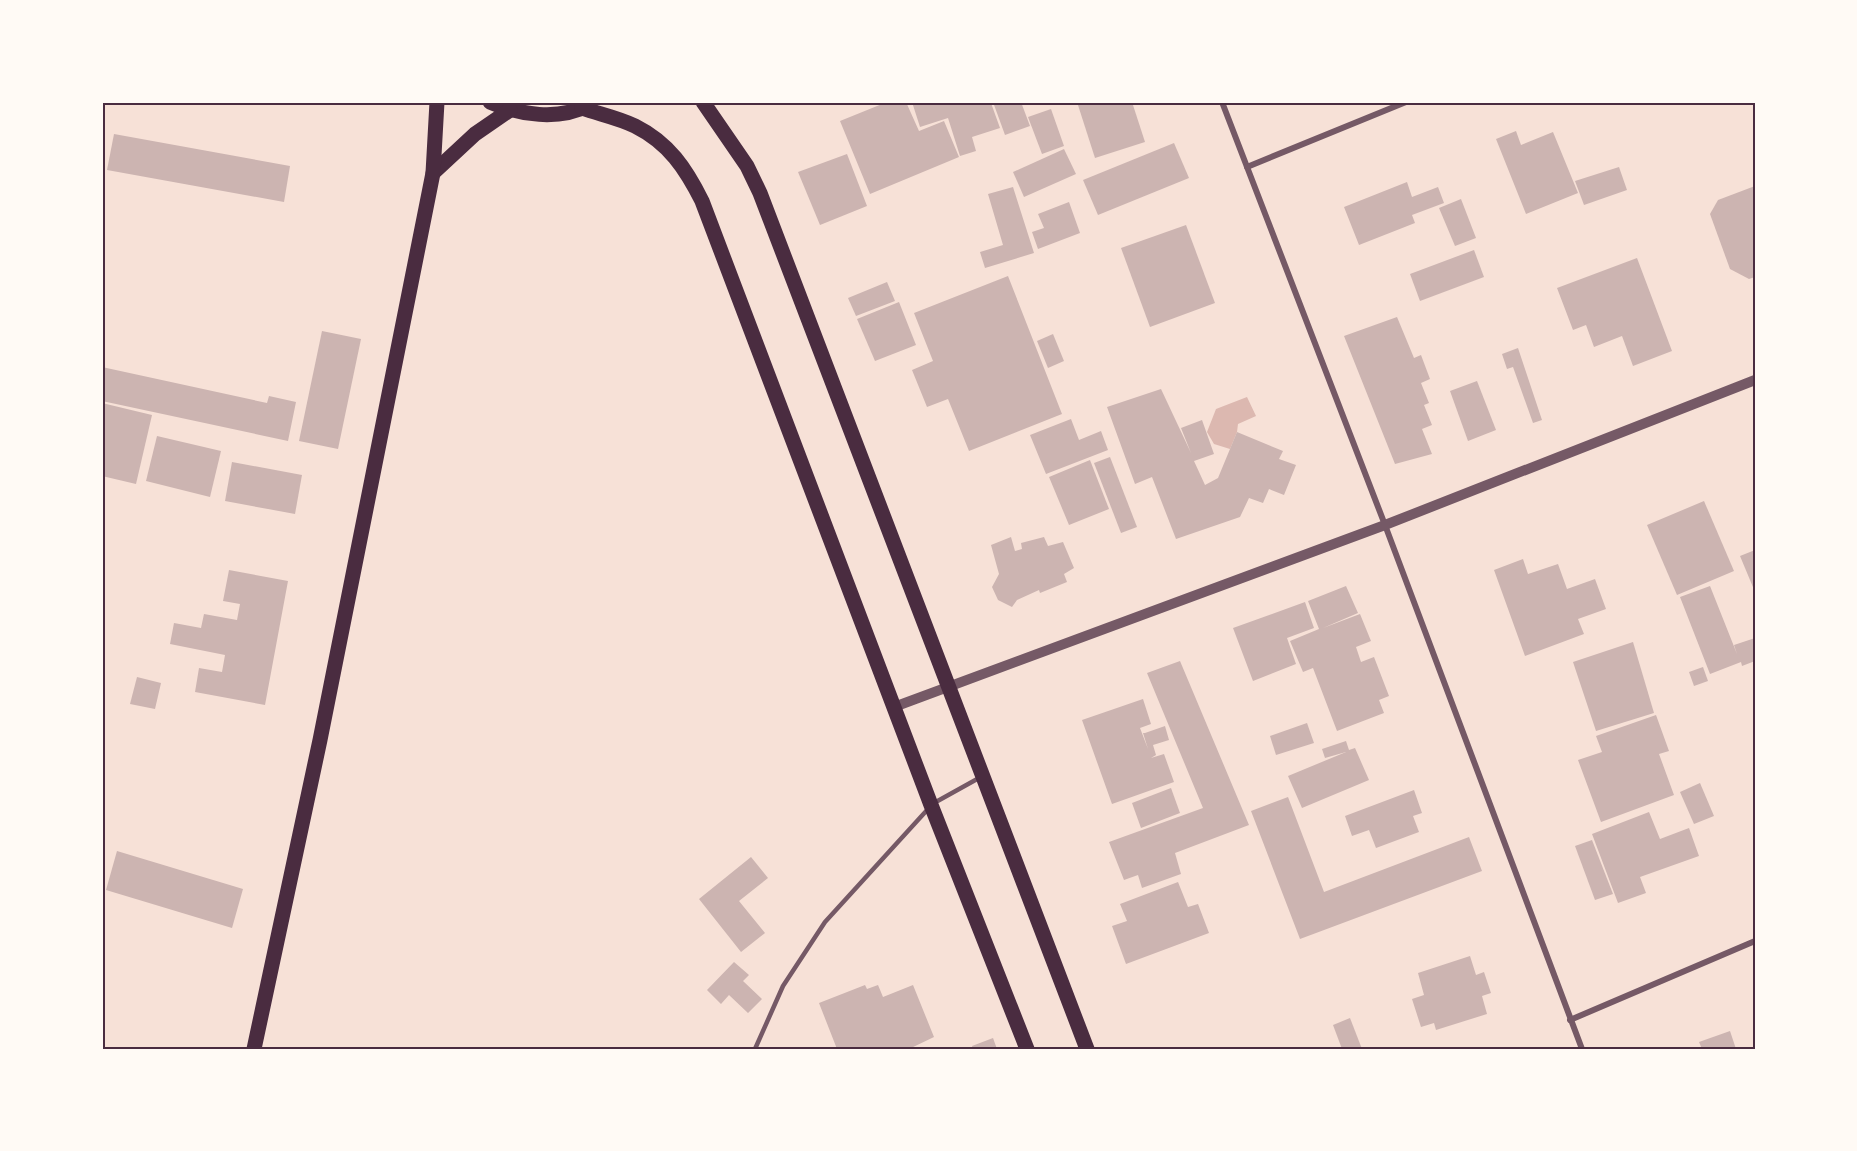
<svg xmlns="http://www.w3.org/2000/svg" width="1857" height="1151" font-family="Karla,sans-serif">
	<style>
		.water { fill: #dcb8b0 }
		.building { fill: #ccb4b1 }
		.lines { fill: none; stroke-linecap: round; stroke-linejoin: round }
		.service { stroke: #755966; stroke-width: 4.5 }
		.minor { stroke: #755966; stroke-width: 6 }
		.tertiary { stroke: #755966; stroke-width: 10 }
		.primary { stroke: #4a2c40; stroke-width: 15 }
		.neatline { fill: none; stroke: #4a2c40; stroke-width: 2 }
	</style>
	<rect width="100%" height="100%" fill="#f7e1d7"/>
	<path class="water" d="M1247,397L1256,416L1238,424L1237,432L1230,449L1214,444L1207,432L1216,409Z"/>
	<g class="building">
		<path d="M887,102H906L919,131L944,121L959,157L870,194L840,121Z"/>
		<path d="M912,102H982L983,105L991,103L1000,128L972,137L976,151L960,156L948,118L920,127Z"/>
		<path d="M993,102H1021L1030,126L1005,135Z"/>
		<path d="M1077,102H1132L1145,142L1095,158Z"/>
		<path d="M1051,109L1064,146L1042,154L1028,117Z"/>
		<path d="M1516,131L1521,145L1553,132L1578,193L1526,214L1496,139Z"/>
		<path d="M114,134L290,166L284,202L107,170Z"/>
		<path d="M1174,143L1189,178L1098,215L1083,180Z"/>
		<path d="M1064,149L1076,174L1024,197L1013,172Z"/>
		<path d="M847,154L867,206L820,225L798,172Z"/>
		<path d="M1619,167L1627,190L1584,205L1575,181Z"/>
		<path d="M1407,182L1412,197L1438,187L1444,203L1412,215L1415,223L1359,245L1344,207Z"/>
		<path d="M1755,186V277L1749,279L1730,269L1710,214L1718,200Z"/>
		<path d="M1013,187L1034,253L985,268L980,252L1003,245L988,194Z"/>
		<path d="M1461,199L1476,238L1455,246L1439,208Z"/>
		<path d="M1069,202L1080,233L1038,249L1032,232L1044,228L1038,214Z"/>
		<path d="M1186,225L1215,303L1150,327L1121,248Z"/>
		<path d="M1474,250L1484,277L1420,301L1410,274Z"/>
		<path d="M1637,258L1672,351L1633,366L1622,336L1594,347L1586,325L1573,330L1557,288Z"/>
		<path d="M1008,276L1062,414L969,451L948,399L927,407L912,370L933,361L914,313Z"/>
		<path d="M887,282L895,301L856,316L848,298Z"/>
		<path d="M899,302L916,345L875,361L857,319Z"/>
		<path d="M1397,317L1414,358L1421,355L1430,379L1421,383L1429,403L1424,405L1432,425L1422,429L1432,454L1395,464L1344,336Z"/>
		<path d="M322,331L361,339L338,449L299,441Z"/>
		<path d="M1053,334L1064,361L1048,368L1037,341Z"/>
		<path d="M1518,348L1542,420L1533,423L1513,367L1507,369L1502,354Z"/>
		<path d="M102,367L267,403L269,396L296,402L288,441L102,401Z"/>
		<path d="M1477,381L1496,430L1468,441L1450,391Z"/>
		<path d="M1161,389L1191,453L1181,428L1202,420L1214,454L1194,461L1205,485L1218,478L1237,432L1283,451L1279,459L1296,465L1284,495L1269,489L1263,503L1249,498L1240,517L1176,539L1152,477L1135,484L1107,407Z"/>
		<path d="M102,403L152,415L136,484L102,476Z"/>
		<path d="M1071,419L1079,440L1101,431L1108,450L1046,474L1030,435Z"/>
		<path d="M157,436L221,451L210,497L146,481Z"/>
		<path d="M1110,457L1137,527L1121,533L1094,463Z"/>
		<path d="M1090,460L1109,509L1069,525L1049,477Z"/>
		<path d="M232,462L302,475L295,514L225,501Z"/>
		<path d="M1704,501L1734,571L1677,595L1647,525Z"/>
		<path d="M1011,537L1015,551L1022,549L1021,543L1044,537L1048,546L1063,542L1074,568L1064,574L1067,582L1040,593L1039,590L1017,600L1012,607L998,600L992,587L999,574L991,545Z"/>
		<path d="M1755,550V592L1740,556Z"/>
		<path d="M1523,559L1528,574L1558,564L1567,589L1595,579L1606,609L1578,619L1584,634L1525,656L1494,570Z"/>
		<path d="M229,570L288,581L265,705L195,692L199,668L222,672L225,655L170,644L174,623L201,628L204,614L237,620L240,604L223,601Z"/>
		<path d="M1346,586L1358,613L1323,628L1360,614L1371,641L1356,647L1361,662L1374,657L1389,696L1379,700L1384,713L1337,731L1313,668L1303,672L1290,641L1319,629L1308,601Z"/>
		<path d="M1710,586L1737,654L1734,645L1755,638V661L1742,666L1741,662L1710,674L1680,597Z"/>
		<path d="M1305,602L1314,628L1287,638L1296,664L1253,681L1233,628Z"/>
		<path d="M1633,642L1654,713L1596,731L1573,662Z"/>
		<path d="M1180,661L1249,825L1175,853L1181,874L1142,888L1138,875L1124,880L1109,842L1203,808L1147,673Z"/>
		<path d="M1703,667L1708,681L1694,686L1689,672Z"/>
		<path d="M137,677L161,683L155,709L130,704Z"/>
		<path d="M1143,699L1151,724L1140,728L1148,749L1143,733H1145L1165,726L1169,740L1153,745L1156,755L1151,758L1164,754L1174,782L1112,804L1082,720Z"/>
		<path d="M1656,715L1669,751L1659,754L1674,795L1601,822L1578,760L1602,752L1596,736Z"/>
		<path d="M1307,723L1314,743L1276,755L1270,736Z"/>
		<path d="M1346,741L1349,750L1355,748L1369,780L1302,808L1288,776L1346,752L1325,758L1322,749Z"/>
		<path d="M1700,783L1714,816L1694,824L1680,792Z"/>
		<path d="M1171,788L1180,813L1141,828L1132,803Z"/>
		<path d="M1414,790L1422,813L1413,816L1419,832L1376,848L1369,830L1352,836L1345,816Z"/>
		<path d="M1288,797L1324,892L1469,837L1482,871L1300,939L1251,811Z"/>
		<path d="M1649,812L1660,839L1689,828L1699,856L1640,877L1646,893L1618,903L1592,834Z"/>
		<path d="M1592,840L1613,894L1595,900L1575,846Z"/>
		<path d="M117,851L243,889L232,928L106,890Z"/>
		<path d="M751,857L768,878L739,901L765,933L741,952L699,899Z"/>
		<path d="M1178,882L1188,907L1198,904L1209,933L1126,964L1112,926L1127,921L1120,904Z"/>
		<path d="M1470,956L1476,975L1484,972L1491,993L1482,996L1487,1014L1436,1030L1434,1023L1421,1027L1412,999L1424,995L1418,973Z"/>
		<path d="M734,962L749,975L743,981L762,999L748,1013L729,995L721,1004L707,990Z"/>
		<path d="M865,985L867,989L878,985L883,997L913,985L934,1037L909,1049H837L819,1003Z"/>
		<path d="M1350,1018L1362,1049H1342L1333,1025Z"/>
		<path d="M1730,1031L1736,1049H1702L1699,1042Z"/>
		<path d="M993,1038L997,1049H973L972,1046Z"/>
	</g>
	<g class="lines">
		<g class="service">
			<path d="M934,803L979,778"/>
			<path d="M755,1049L783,986L825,922L928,809"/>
		</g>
		<g class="minor">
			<path d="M1222,102L1385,525L1582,1049"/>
			<path d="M1247,167L1406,102"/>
			<path d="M1570,1020L1755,941"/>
		</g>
		<path class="tertiary" d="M894,707L1385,525L1755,380"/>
		<g class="primary">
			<path d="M490,102C520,115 558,121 589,105"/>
			<path d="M703,102L747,166L760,193L1087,1049"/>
			<path d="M582,108C599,114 619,118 635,126C669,143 686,169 702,201L931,805L1027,1049"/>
			<path d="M433,173L475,134L510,110"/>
			<path d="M254,1049L320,740L433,173L437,102"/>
		</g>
	</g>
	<rect width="1857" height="1151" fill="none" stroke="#fffaf5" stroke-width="207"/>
	<rect x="104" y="104" width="1650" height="944" class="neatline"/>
</svg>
